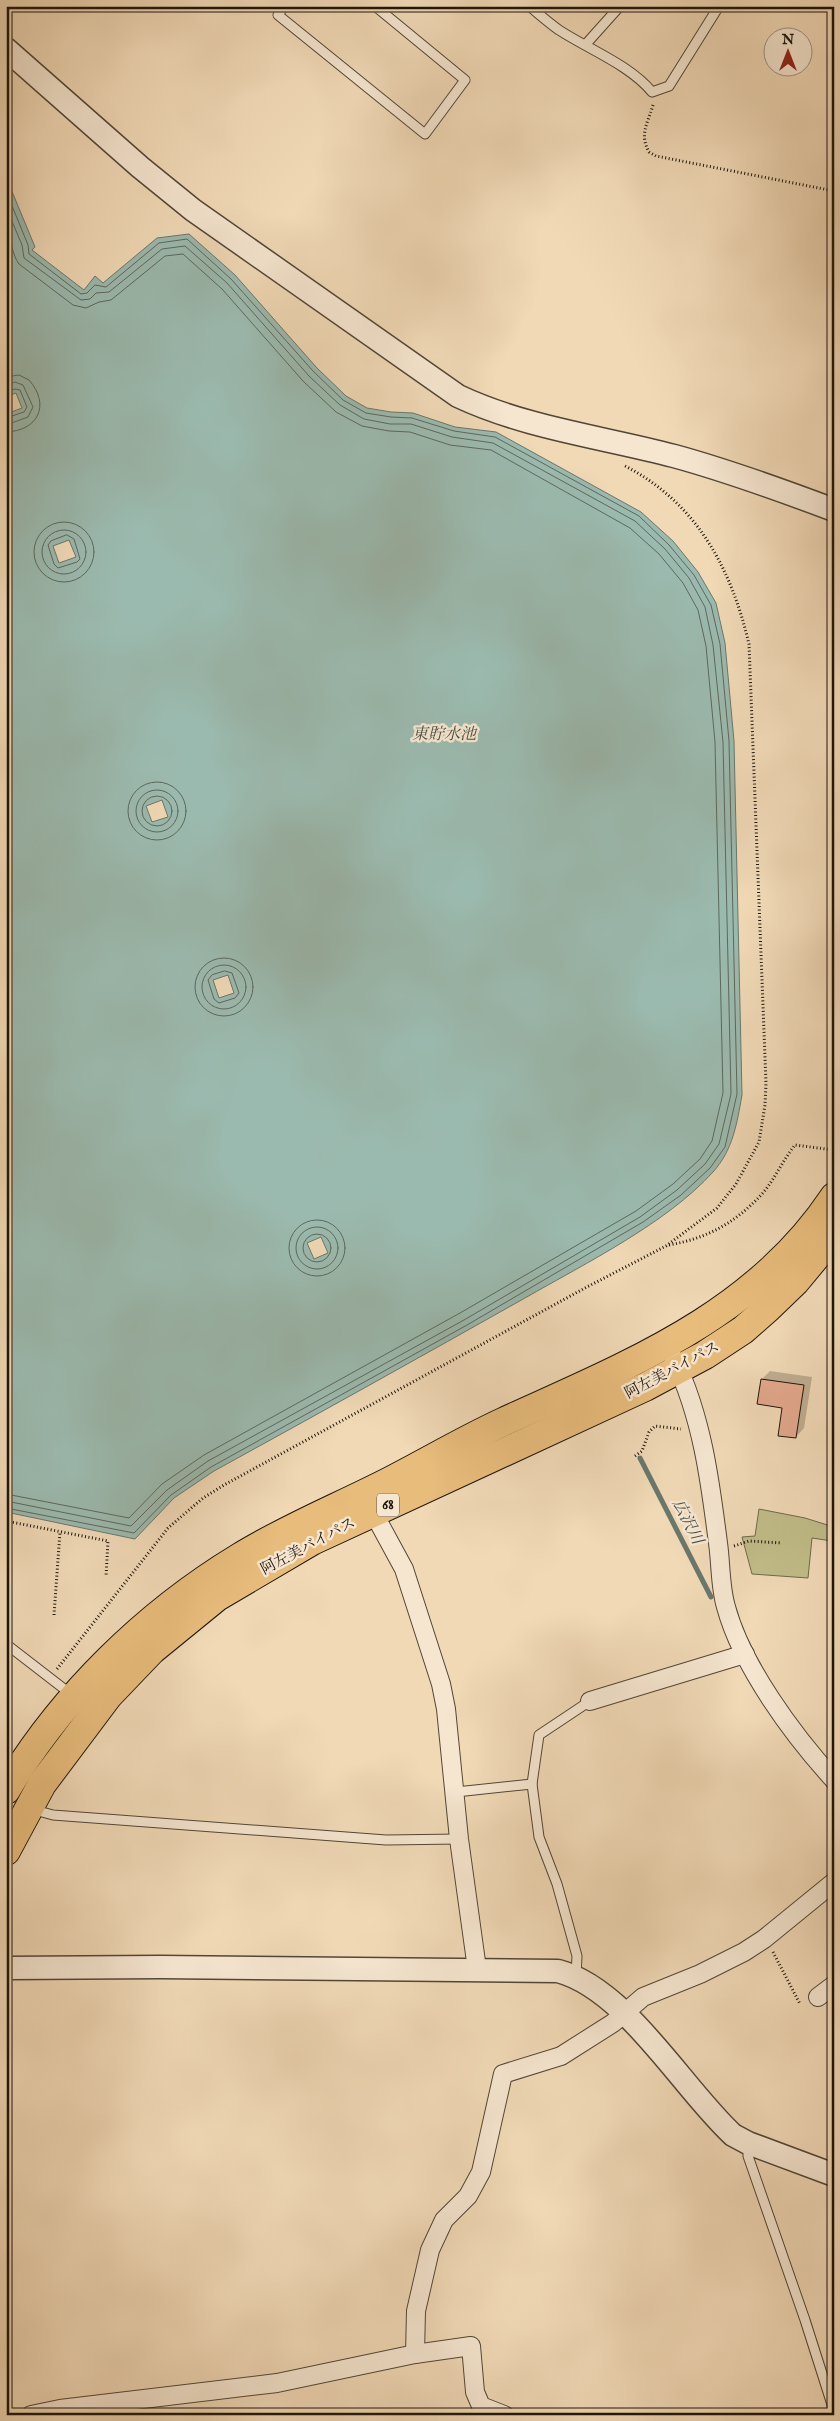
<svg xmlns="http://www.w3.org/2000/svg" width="840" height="2421" font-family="'IM FELL English','Noto Serif JP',serif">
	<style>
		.green { fill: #c1bd89; stroke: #6e694a }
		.water { fill: #9bbaaf; stroke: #68786d; fill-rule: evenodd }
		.shadow { fill: #0003 }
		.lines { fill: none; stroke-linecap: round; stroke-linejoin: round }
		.shore { stroke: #5c685d; stroke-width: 1 }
		.stream { stroke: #68786d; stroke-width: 5 }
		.building { fill: #e5aa8f; stroke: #1c150b }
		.service-casing { stroke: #514636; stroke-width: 11 }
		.minor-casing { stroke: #514636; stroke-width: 20 }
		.tertiary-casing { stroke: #514636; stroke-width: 25 }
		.primary-casing { stroke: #1c150b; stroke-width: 30 }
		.path { stroke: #1c150b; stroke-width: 3; stroke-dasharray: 1 2.5; stroke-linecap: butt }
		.service { stroke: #f6e6d0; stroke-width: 9 }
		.minor { stroke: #f6e6d0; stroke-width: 18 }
		.tertiary { stroke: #f6e6d0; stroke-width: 22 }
		.primary { stroke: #e8bc7b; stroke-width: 28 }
		.labels { text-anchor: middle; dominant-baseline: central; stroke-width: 5; stroke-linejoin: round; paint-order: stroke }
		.shield { fill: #f6e6d0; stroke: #5d5446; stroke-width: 1 }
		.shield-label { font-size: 14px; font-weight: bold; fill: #1c150b }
		.street-label { font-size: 15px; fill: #1c150b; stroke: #f6e6d0 }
		.water-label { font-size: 16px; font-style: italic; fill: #484f44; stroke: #f6e6d0 }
	</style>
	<rect width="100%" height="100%" fill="#f1d9b6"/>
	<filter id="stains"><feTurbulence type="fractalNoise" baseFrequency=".004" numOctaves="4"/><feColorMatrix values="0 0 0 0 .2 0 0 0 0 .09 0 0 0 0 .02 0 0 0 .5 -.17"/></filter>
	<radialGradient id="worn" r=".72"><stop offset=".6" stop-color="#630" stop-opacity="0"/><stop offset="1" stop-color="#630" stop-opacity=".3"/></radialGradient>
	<path class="green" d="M759,1509L805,1518L834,1527L832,1541L812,1538L808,1578L752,1574L742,1537L755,1536Z"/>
	<path class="water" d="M6,177L35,247L32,250L84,290L95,276L103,283L157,238L189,234L235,275L317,368L346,396L367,408L391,412L413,413L455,427L496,432L641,512L673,541L698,572L716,603L725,643L734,741L742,1095C737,1123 733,1150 713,1172C667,1223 586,1263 525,1298C422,1356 318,1414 214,1471L174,1498L135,1539L6,1512V414L22,408L16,393L6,397ZM69,540L76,557L59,563L53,546ZM162,800L168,817L152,822L146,806ZM228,975L234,993L219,998L213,980ZM321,1237L328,1253L314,1259L307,1243Z"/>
	<path class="shadow" d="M770,1371L812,1377L804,1428L796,1437L783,1407L762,1379Z"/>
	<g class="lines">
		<g class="shore">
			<path d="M6,191L28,245L29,254L81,294L87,293L95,285L106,287L159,243L187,239L231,279L313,371L343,400L366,413L391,417L412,418L454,431L495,437L639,516L669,545L694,575L711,605L720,644L729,741L737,1094L725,1147L710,1168L681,1195L643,1222L467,1325L211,1467L171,1495L134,1533L6,1508"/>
			<path d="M6,207L22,245L24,258L81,300L90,299L96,293L109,292L162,249L185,246L227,283L309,376L340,405L364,419L390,424H411L452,437L493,443L635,521L665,549L689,578L705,607L713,645L723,742L731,1094L719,1144L705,1164L677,1190L640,1217L464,1320L208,1461L167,1490L131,1526L6,1501"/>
			<path d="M6,227C11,238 12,255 19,264L73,305L86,308L99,302L111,300L165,256L183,254L222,289L303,381L336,412L362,426L389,431L410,432L450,445L491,450L630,528L659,554L683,583L698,610L706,646L715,742L723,1093L712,1141L700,1159L673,1184L636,1211L460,1313L204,1455L162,1484L129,1518L6,1494"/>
			<path d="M6,377L19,375L29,380C51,405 38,431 6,432"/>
			<path d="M6,385L15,382L23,385L33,407L28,417L6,425"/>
			<path d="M6,392L15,389L20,390L27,407L24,412L6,418"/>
			<circle cx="64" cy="552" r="30"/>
			<circle cx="64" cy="552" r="22"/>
			<path d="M67,535L74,539L80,559L77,562L58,568L54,564L48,545L51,541Z"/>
			<circle cx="157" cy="811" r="29"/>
			<circle cx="157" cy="811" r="21"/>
			<circle cx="157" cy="811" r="15"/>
			<circle cx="224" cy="987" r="29"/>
			<circle cx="224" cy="987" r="22"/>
			<path d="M225,971L232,973L239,993L235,998L219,1003L214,999L208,980L212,975Z"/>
			<circle cx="317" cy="1248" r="28"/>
			<circle cx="317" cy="1248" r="21"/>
			<circle cx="317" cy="1248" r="14"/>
		</g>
		<path class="stream" d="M640,1458L711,1597"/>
	</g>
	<path class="building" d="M761,1379L804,1385L796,1438L778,1436L782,1408L757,1404Z"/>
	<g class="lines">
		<defs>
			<g id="service">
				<path d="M284,6L278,15L425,134L465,80L375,6"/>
				<path d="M529,6C539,14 549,23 559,30C588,49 630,65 652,92L669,86L719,6"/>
				<path d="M586,44L620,6"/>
				<path d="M6,1644L72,1695"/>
				<path d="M456,1792L532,1784"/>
				<path d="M33,1805L42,1812L53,1815L386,1840L459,1839"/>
				<path d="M576,1976L577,1956L557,1884L539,1837L532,1784L539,1735L590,1701"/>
				<path d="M748,2143V2156L805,2320L834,2411"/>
			</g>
			<g id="minor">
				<path d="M674,1359C702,1417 710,1480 718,1543C721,1564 720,1587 726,1607C742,1666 793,1735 834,1780"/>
				<path d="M373,1512L404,1569L441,1684L446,1709L459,1839L477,1969"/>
				<path d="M590,1701L745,1654"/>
				<path d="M818,1997L834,1985"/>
				<path d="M415,2354L416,2311L430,2250L444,2220L468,2196L481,2172L503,2074L561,2056L613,2023L643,1997L700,1974L744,1952L764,1939L834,1882"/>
				<path d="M31,2415L60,2409L277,2383L415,2354L471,2346L475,2392L481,2406L504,2415"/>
			</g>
			<g id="tertiary">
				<path d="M6,49L140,167L193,210L458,396C526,428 602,437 674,456C729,471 781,490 834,510"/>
				<path d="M6,1968L160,1967L558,1971C626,1989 682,2088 733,2135L748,2143L834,2175"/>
			</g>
			<g id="primary">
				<path d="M6,1790C62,1696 146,1614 240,1557C287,1528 339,1507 388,1482C427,1462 464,1440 503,1422C628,1365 755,1316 834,1197"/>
				<path d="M6,1851L42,1784L108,1696L152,1650L217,1597L312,1541L645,1387L705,1355L743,1330L768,1308L795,1282L834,1235"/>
			</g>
		</defs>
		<use href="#service" class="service-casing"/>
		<use href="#minor" class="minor-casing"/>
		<use href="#tertiary" class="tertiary-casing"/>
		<use href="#primary" class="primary-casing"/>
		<g class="path">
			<path d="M653,105C648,123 639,134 649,152L656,156L834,191"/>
			<path d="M669,1245C708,1238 735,1223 762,1194C775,1179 783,1160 795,1145L834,1150"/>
			<path d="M635,1456L642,1451L649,1432L655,1426L681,1429"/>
			<path d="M6,1521L108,1541L106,1577"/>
			<path d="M734,1546L749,1541L782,1543"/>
			<path d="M6,1596L11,1522"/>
			<path d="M54,1615L60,1532"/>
			<path d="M57,1669L168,1528L203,1498L224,1485L585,1288L666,1246L717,1208L736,1184L759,1142L765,1105L766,1083L749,644C731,568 697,503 625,466"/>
			<path d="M773,1952L800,2004"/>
		</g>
		<use href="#service" class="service"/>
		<use href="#minor" class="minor"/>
		<use href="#tertiary" class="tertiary"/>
		<use href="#primary" class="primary"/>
	</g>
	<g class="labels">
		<rect class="shield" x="377" y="1493.5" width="22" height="23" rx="4"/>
		<g class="shield-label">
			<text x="388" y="1505">68</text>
		</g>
		<g class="street-label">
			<text transform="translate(672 1370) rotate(-28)">阿左美バイパス</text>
			<text transform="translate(308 1546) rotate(-28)">阿左美バイパス</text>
		</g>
		<g class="water-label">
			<text x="444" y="735">東貯水池</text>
			<text transform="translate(687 1522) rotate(63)">広沢川</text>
		</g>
	</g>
	<rect width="840" height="2421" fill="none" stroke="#f1d9b6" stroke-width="25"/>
	<rect x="8" y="8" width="825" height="2406" fill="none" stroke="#1c150b" stroke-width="2.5"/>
	<rect x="12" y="12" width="815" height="2396" fill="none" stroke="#1c150b"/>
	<g transform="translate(788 52)"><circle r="24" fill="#f6e6d0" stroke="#9f9281"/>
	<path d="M0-4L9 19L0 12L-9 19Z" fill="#8f2418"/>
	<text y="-8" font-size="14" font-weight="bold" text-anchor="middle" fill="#1c150b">N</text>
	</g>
	<rect width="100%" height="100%" filter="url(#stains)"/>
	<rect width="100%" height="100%" fill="url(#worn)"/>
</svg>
